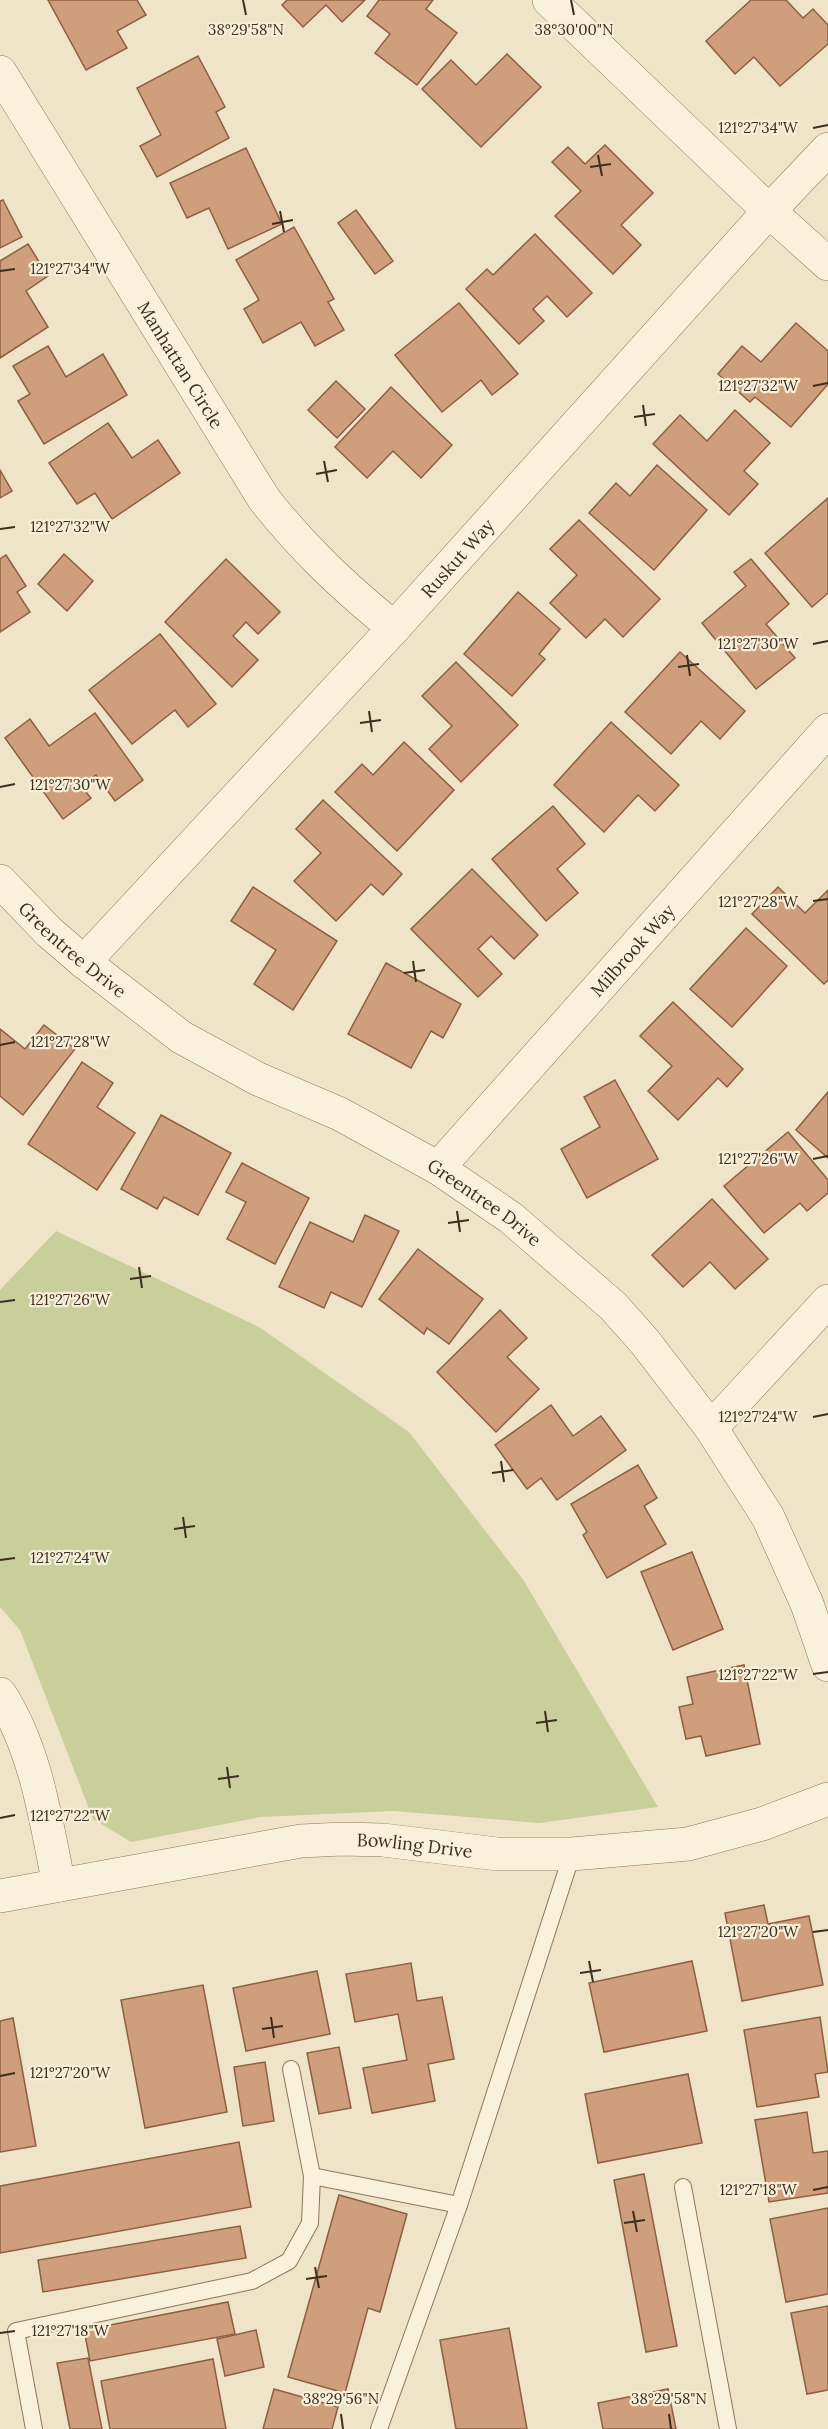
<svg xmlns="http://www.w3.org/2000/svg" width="828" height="2429" font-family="Lora,serif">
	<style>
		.green { fill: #c9cf9b }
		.building { fill: #cf9f7d; stroke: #8d5f41; stroke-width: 1.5 }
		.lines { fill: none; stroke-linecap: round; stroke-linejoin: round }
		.lane-casing { stroke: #8d765c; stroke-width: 18 }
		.street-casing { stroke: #8d765c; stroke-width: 34 }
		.lane { stroke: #faf1dc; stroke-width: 16 }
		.street { stroke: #faf1dc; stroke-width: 33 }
		.ticks { fill: none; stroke: #3d2e20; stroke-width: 2 }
		.labels { text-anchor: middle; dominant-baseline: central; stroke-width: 4.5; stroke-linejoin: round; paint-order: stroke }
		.street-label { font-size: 18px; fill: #3d2e20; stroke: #f7eed8 }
		.ticks-label { font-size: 15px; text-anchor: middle; fill: #3d2e20; stroke: #f7eed8; stroke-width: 4.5; stroke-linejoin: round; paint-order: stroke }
	</style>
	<rect width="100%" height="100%" fill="#f0e4c8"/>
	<path class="green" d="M56,1231L259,1327L409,1432L524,1581L658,1807L539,1823L394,1811L261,1817L131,1842L93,1819L20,1630L0,1607V1290Z"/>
	<g class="building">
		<path d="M48,0H137L146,15L117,31L127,48L86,70Z"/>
		<path d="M287,0H365L342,22L326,5L303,27L282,5Z"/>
		<path d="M379,0H433L426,9L457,33L417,85L375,53L390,34L367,16Z"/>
		<path d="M751,0H786L803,18L813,9L828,25V44L780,86L754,57L735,74L706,41Z"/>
		<path d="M507,54L541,87L481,147L422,89L451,60L476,85Z"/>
		<path d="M198,56L225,107L216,112L229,138L157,177L140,146L161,135L137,88Z"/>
		<path d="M605,145L653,193L621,225L641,245L613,274L555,216L581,191L552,162L568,147L585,164Z"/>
		<path d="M246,148L282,224L228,249L209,208L187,218L170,183Z"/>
		<path d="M3,200L22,237L0,248V201Z"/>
		<path d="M356,210L393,261L375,274L338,223Z"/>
		<path d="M294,227L334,299L328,302L344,330L315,346L301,322L263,343L244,309L259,300L236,260Z"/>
		<path d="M535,234L592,293L567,317L547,296L533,309L544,321L519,344L466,289L487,269L493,275Z"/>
		<path d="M28,244L48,276L26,291L48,327L0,358V261Z"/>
		<path d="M459,303L518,374L492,395L481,380L442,412L395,355Z"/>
		<path d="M796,323L828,351V384L791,427L755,397L750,402L718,374L742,346L761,362Z"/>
		<path d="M48,346L66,377L103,354L127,395L44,444L18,401L30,394L13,366Z"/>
		<path d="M336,381L365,409L337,438L308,410Z"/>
		<path d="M391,387L452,445L421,478L393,451L367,478L335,447Z"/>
		<path d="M735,410L770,443L744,471L758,484L729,515L653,444L680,415L707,441Z"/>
		<path d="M108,423L132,458L158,440L180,473L112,519L95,493L77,504L49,463Z"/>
		<path d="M657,465L707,510L654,570L589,513L616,483L630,496Z"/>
		<path d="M0,470L12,491L0,498Z"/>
		<path d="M828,498V593L812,607L765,553Z"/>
		<path d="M579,520L660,599L623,637L605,619L586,638L550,603L577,575L550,549Z"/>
		<path d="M64,554L93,581L67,611L38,584Z"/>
		<path d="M6,555L26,586L17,592L30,612L0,632V559Z"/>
		<path d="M226,559L280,612L258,634L246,622L233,636L258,660L232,687L165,622Z"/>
		<path d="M751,559L789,604L766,624L795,658L756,689L702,623L746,586L734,572Z"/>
		<path d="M518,592L560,629L539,654L545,659L512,696L464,654Z"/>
		<path d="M160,634L216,704L188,727L175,710L132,744L89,690Z"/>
		<path d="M680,652L745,711L720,739L701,721L671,754L625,712Z"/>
		<path d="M456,662L518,725L461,782L429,749L452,726L422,696Z"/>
		<path d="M95,713L143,780L115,801L96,775L81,786L91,798L63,819L5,738L30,719L49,746Z"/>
		<path d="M611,722L679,785L655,811L638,795L604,832L554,785Z"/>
		<path d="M404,742L454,790L397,851L335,792L362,764L373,775Z"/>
		<path d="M323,800L402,874L383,895L371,884L336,921L294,881L321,853L296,829Z"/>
		<path d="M553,806L585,844L557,869L578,893L546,921L492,859Z"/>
		<path d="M472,869L538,935L514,959L491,936L478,949L502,974L478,997L411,929Z"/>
		<path d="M253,887L337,941L293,1010L254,984L276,950L231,921Z"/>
		<path d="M778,887L805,913L828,890V980L824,984L752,914Z"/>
		<path d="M746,928L787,966L732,1027L690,989Z"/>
		<path d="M386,963L461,1004L443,1038L431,1031L411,1068L348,1034Z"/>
		<path d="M673,1002L743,1069L727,1087L718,1078L678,1120L648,1091L672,1066L640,1036Z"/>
		<path d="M44,1025L75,1049L23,1115L0,1096V1029L25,1049Z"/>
		<path d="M82,1062L113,1083L97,1107L135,1133L97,1190L28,1144Z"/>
		<path d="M615,1080L658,1159L587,1198L561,1149L600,1127L584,1097Z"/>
		<path d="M828,1092V1158L796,1130Z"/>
		<path d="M161,1115L231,1153L198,1215L164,1197L157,1209L121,1189Z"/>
		<path d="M788,1132L828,1180V1193L807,1211L800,1203L764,1233L724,1186Z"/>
		<path d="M242,1163L309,1198L275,1264L227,1239L246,1202L226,1192Z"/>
		<path d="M712,1199L768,1259L735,1289L710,1262L683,1287L652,1255Z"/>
		<path d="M365,1215L399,1231L362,1307L331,1292L324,1308L279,1287L310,1222L353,1242Z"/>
		<path d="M418,1249L483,1299L449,1344L427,1328L424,1334L379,1299Z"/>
		<path d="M500,1310L527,1338L507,1357L539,1389L496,1432L437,1372Z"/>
		<path d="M551,1405L573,1436L601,1416L626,1450L557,1500L541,1478L527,1489L495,1445Z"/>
		<path d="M638,1465L657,1498L644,1506L666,1544L607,1578L583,1535L587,1532L571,1504Z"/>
		<path d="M692,1552L723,1629L673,1650L641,1572Z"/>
		<path d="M744,1665L760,1744L706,1756L701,1736L686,1739L679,1707L693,1704L687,1677Z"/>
		<path d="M764,1905L768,1924L809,1916L823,1985L742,2001L725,1913Z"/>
		<path d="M692,1961L707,2031L604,2052L589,1983Z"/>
		<path d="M411,1963L417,2001L442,1997L454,2059L428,2064L435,2101L372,2113L363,2068L407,2060L398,2014L355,2022L346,1974Z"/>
		<path d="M317,1971L330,2034L246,2051L233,1988Z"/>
		<path d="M203,1985L227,2112L145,2128L121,2000Z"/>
		<path d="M820,2017L828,2072L815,2074L819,2097L757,2107L744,2030Z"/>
		<path d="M13,2018L36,2146L0,2152V2021Z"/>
		<path d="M339,2047L351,2108L319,2114L307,2053Z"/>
		<path d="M265,2062L274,2121L243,2126L234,2067Z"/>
		<path d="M688,2074L702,2143L598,2163L585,2094Z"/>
		<path d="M807,2112L813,2153L828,2151V2193L769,2202L755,2120Z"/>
		<path d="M239,2142L251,2207L0,2253V2186Z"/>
		<path d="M644,2174L677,2346L646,2352L614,2180Z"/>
		<path d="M339,2195L407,2214L380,2312L368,2308L345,2393L288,2377Z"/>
		<path d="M828,2208V2294L786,2302L770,2219Z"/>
		<path d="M240,2226L246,2258L43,2292L38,2260Z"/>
		<path d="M228,2302L235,2334L90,2361L84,2330Z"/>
		<path d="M828,2306V2390L807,2394L791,2313Z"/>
		<path d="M509,2328L527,2429H456L440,2340Z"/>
		<path d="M256,2330L264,2367L225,2376L217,2339Z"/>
		<path d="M88,2358L102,2429H70L57,2363Z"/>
		<path d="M213,2359L226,2429H110L101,2381Z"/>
		<path d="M274,2389L338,2407L332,2429H263Z"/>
		<path d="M668,2389L676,2429H603L598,2403Z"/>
	</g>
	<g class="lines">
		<defs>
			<g id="lane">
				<path d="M291,2069L312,2176"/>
				<path d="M683,2187L728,2429"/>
				<path d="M34,2429L16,2331L252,2281L289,2261L310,2223L312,2176L459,2205"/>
				<path d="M379,2429L459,2205L572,1854"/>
			</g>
			<g id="street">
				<path d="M549,0L769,211L828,264"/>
				<path id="s1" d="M0,72L264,499C305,551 343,586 394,628"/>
				<path id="s2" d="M0,881L49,932L84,962L181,1037L258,1079L340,1114L438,1168L511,1218L613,1306L645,1342L711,1428L768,1517L807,1604L828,1665"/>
				<path id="s3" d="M84,962L394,628L769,211L828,149"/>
				<path id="s4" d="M438,1168L828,730"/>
				<path d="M711,1428L828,1301"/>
				<path d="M0,1694C36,1749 46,1821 59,1885"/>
				<path id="s5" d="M0,1896L301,1841L342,1839L383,1840L497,1854H572L688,1844L762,1824L828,1799"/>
			</g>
		</defs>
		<use href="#lane" class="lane-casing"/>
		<use href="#street" class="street-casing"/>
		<use href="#lane" class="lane"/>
		<use href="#street" class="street"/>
	</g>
	<path class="ticks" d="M243,0L246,15M571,0L574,15M813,128L828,125M598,155L602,176M590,167L611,164M280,211L284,232M272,224L293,220M0,271L15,269M813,386L828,383M643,405L646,426M634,417L655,414M324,461L328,482M316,474L337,470M0,529L15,527M813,644L828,641M687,655L690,676M678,667L699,664M369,711L372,732M360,723L381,720M0,787L15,784M813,901L828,899M413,961L416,982M404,973L425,970M0,1045L15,1042M813,1159L828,1156M457,1211L460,1232M448,1223L469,1220M139,1267L142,1288M130,1279L151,1276M0,1302L15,1300M813,1417L828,1414M501,1461L504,1482M492,1473L513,1470M183,1517L186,1538M174,1529L195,1526M0,1560L15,1558M813,1674L828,1672M545,1711L548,1732M536,1723L557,1720M227,1767L230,1788M218,1779L239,1776M0,1818L15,1815M813,1932L828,1930M589,1961L593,1982M580,1973L601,1970M271,2017L274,2038M262,2029L283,2026M0,2076L15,2073M813,2190L828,2187M633,2211L637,2232M624,2223L645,2220M315,2267L319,2288M306,2279L327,2276M0,2333L15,2331M341,2414L343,2429M669,2414L671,2429"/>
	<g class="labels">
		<g class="street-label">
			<text stroke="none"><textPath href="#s1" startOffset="344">Manhattan Circle</textPath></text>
			<text stroke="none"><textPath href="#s3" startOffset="550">Ruskut Way</textPath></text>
			<text stroke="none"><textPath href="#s2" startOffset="100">Greentree Drive</textPath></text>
			<text stroke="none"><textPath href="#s4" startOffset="292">Milbrook Way</textPath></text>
			<text stroke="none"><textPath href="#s2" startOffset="586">Greentree Drive</textPath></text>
			<text stroke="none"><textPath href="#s5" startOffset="420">Bowling Drive</textPath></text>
		</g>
	</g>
	<g class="ticks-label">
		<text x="246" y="35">38°29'58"N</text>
		<text x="574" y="35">38°30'00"N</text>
		<text x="758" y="133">121°27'34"W</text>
		<text x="70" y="274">121°27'34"W</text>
		<text x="758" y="391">121°27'32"W</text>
		<text x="70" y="532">121°27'32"W</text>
		<text x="758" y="649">121°27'30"W</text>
		<text x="70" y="790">121°27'30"W</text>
		<text x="758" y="907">121°27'28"W</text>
		<text x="70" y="1047">121°27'28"W</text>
		<text x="758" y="1164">121°27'26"W</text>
		<text x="70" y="1305">121°27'26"W</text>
		<text x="758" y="1422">121°27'24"W</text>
		<text x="70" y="1563">121°27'24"W</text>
		<text x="758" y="1680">121°27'22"W</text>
		<text x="70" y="1821">121°27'22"W</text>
		<text x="758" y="1937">121°27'20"W</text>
		<text x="70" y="2078">121°27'20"W</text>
		<text x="758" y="2195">121°27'18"W</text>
		<text x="70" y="2336">121°27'18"W</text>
		<text x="341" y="2404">38°29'56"N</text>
		<text x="669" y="2404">38°29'58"N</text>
	</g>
</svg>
